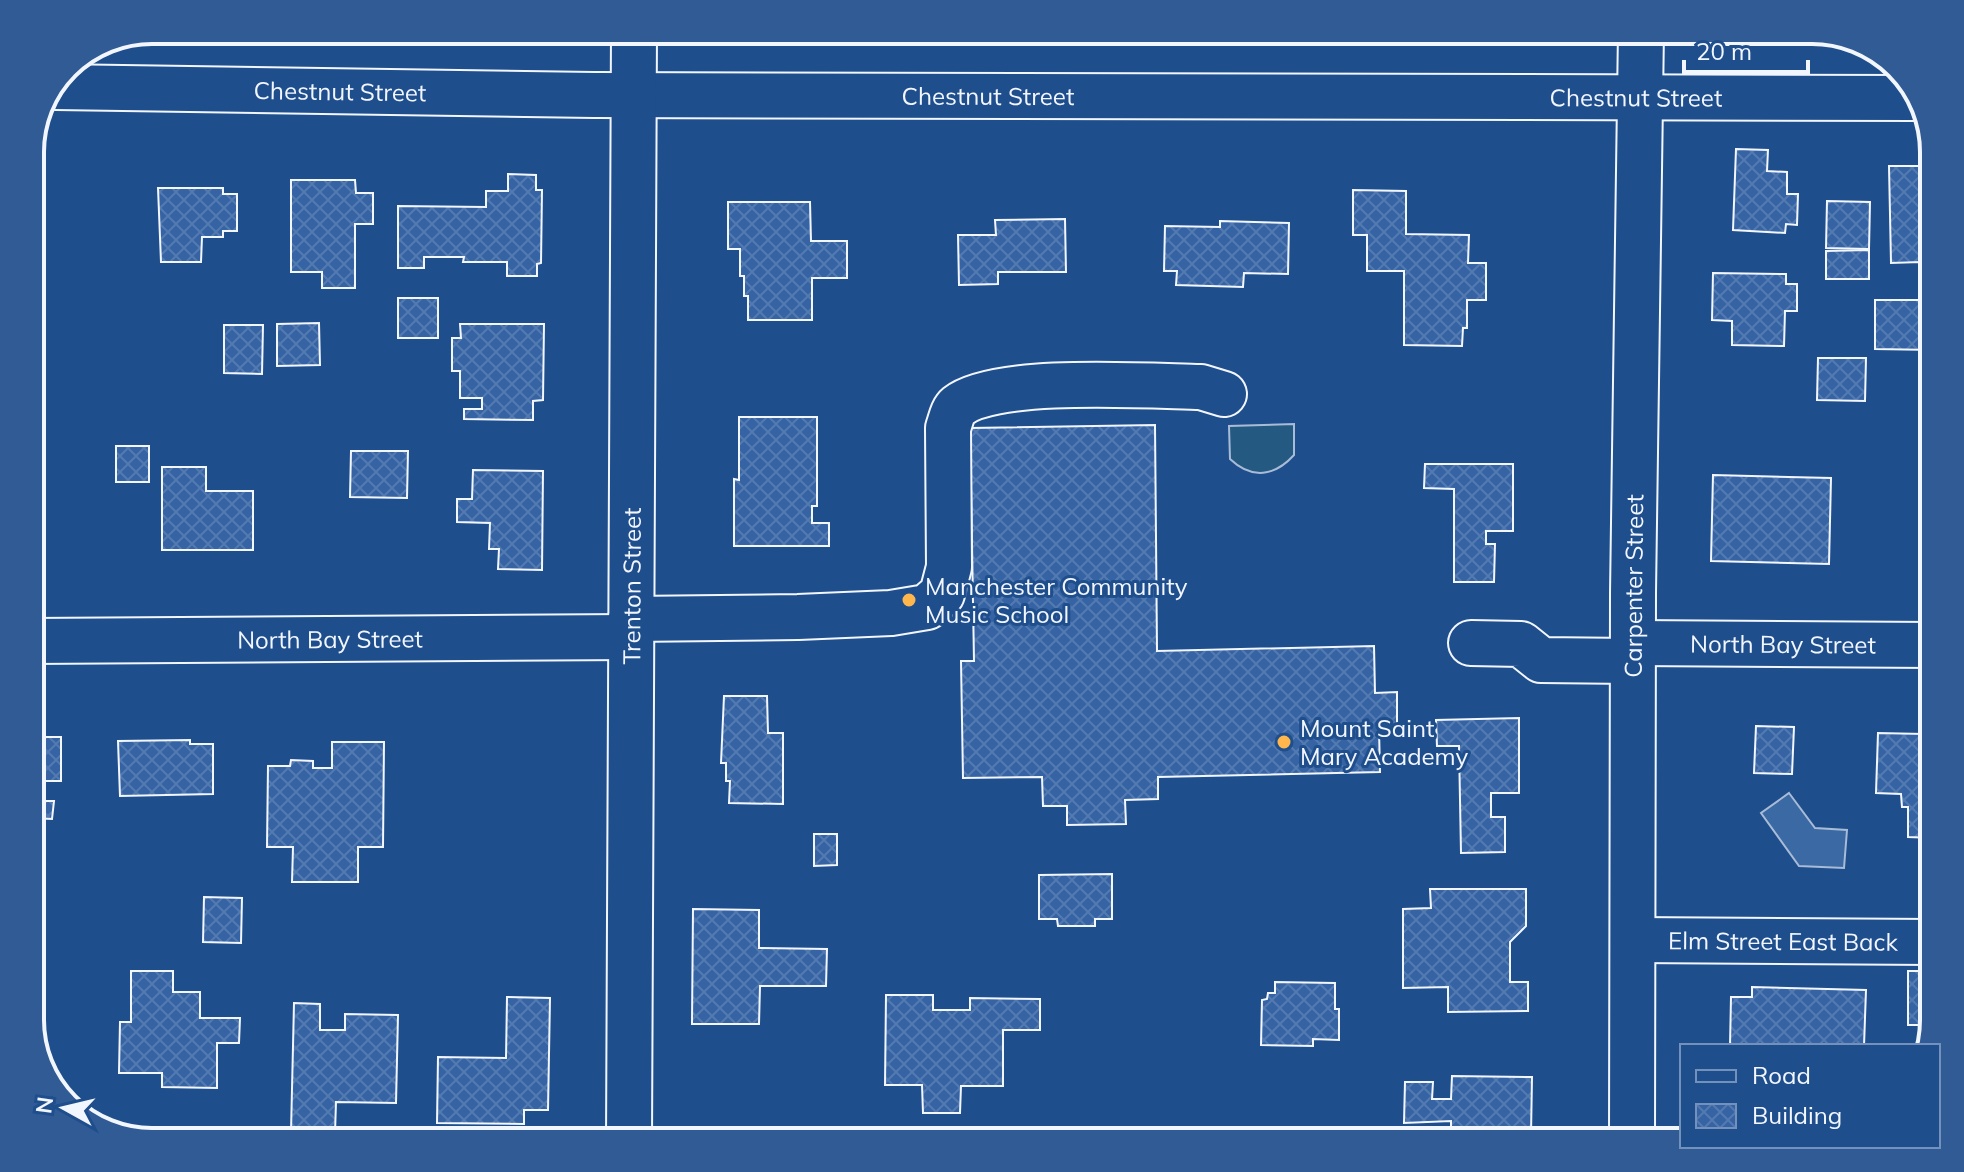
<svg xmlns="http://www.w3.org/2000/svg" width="1964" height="1172" font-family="Mulish,sans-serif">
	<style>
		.garden { fill: #245a82; stroke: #a8bbd7; stroke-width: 2 }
		.water { fill: #3b69a3; stroke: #a8bbd7; stroke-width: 2 }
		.building { fill: url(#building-cross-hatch); stroke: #f2f6ff; stroke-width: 2 }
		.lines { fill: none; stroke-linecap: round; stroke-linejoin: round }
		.minor-casing { stroke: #f2f6ff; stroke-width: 48 }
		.minor { stroke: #1f4e8c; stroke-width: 44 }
		.poi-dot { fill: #ffb74d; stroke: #1f4e8c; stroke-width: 3 }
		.labels { text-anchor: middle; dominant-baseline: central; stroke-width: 6; stroke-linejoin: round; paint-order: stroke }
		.street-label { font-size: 24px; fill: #f2f6ff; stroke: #1f4e8c }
		.poi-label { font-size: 24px; fill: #f2f6ff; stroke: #1f4e8c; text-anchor: start }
		.rim { fill: none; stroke: #f2f6ff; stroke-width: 4 }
	</style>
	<defs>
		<pattern id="building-cross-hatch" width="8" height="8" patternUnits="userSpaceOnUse" patternTransform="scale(2)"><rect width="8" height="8" fill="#3563a3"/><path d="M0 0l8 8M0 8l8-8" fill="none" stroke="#537ab1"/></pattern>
	</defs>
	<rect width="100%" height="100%" fill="#1f4e8c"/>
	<path class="garden" d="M1294,424V455C1275,476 1252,480 1230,459L1229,426Z"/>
	<path class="water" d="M1789,793L1815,828L1847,830L1844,868L1799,866L1761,813Z"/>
	<g class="building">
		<path d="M1736,149L1768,150L1767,171L1787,172V194H1798L1797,225L1786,224L1785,233L1733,230Z"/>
		<path d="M1889,166H1934V275L1921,276L1920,262L1891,263Z"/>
		<path d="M508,174L536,175V190H542L541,263L537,264V276H507V262H463L464,257H424V268H398V206L486,207V191H508Z"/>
		<path d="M291,180H355L356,193H373V224H355V288H322V272H291Z"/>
		<path d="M158,188H223V194H237V231H223V237H202L201,262H161Z"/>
		<path d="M1353,190L1406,191V234L1469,235L1468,263H1486V300H1467V328H1463L1462,346L1404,345V271H1367V235H1353Z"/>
		<path d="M1827,201L1870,202L1869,249L1826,248Z"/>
		<path d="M728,202H810L811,241H847V278H812V320H748V296H744V276H740V249H728Z"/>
		<path d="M1065,219L1066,272H998V284L959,285L958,235H996L995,220Z"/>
		<path d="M1220,221L1289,223L1288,274L1244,273L1243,287L1176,285L1177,271H1164L1165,226L1220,227Z"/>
		<path d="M1869,250V279H1826V251Z"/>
		<path d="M1713,273L1786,274V284H1797V311H1785L1784,346L1732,345V321L1712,320Z"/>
		<rect x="398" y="298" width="40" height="40"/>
		<path d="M1875,300H1930L1934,350L1875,349Z"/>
		<path d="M319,323L320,365L277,366V324Z"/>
		<path d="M460,324H544L543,400L533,401V420L464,419V409H482V398H460V371H452V338H461Z"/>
		<path d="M224,325H263L262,374L224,373Z"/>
		<path d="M1818,358H1866L1865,401L1817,400Z"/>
		<path d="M739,417H817V506H812V523H829V546H734V479L739,480Z"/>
		<path d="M1155,425L1157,651L1374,646L1375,693L1397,692V728H1379L1380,772L1158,777V799L1125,800L1126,824L1067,825V806H1043L1042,777L963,778L961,661H974L970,428Z"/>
		<rect x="116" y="446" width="33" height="36"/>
		<path d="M351,451H408L407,498L350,497Z"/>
		<path d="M1425,464H1513V531H1486V544H1495L1494,582H1454V489L1424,488Z"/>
		<path d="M162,467H206V491H253V550H162Z"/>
		<path d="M473,470L543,471L542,570L498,569L499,549H489L490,523L457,522V499H472Z"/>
		<path d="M1713,475L1831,478L1829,564L1711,561Z"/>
		<path d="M724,696H767L768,733H783V804L729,803L730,781H726V763H721Z"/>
		<path d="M1519,718V793H1491V817H1505V852L1461,853L1459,746H1437L1436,720Z"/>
		<path d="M1925,722L1934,723V838L1908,837V807H1902L1901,794L1876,793L1878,733L1924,734Z"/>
		<path d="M1756,726L1794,727L1792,774L1754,773Z"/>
		<rect x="30" y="737" width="31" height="44"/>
		<path d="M190,740V744H213V794L120,796L118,741Z"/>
		<path d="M332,742H384L383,847H358V882H292L293,847H267L268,766H290L291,760L313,761V768H332Z"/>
		<path d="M31,801H54L52,819L30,818Z"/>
		<path d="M814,834H837V865L814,866Z"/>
		<path d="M1112,874V919H1095V926H1058L1057,919H1039V875Z"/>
		<path d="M1430,889H1526V926L1510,942V982H1528V1011L1448,1012V987L1403,988V909L1431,908Z"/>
		<path d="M204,897L242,898L241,943L203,942Z"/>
		<path d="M693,909L759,910V948L827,949L826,986H760L759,1024H692Z"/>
		<path d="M131,971H173V992H200V1018H240L239,1043H217V1088L162,1087V1073H119L120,1022H131Z"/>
		<path d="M1908,971H1934L1933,1025H1908Z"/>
		<path d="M1275,982L1335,983V1009H1339V1040L1313,1039V1046L1261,1045L1262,1000L1267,999L1268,993H1275Z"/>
		<path d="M1752,987L1866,990L1864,1046H1730L1731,997H1752Z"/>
		<path d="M886,995H933V1010H970V998L1040,999V1030H1003V1086H961L960,1113H923L922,1085H885Z"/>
		<path d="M507,997L550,998L548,1110H524V1124L437,1123L438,1057L506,1058Z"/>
		<path d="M294,1003L320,1004V1030H345V1014L398,1015L396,1103L336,1102L335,1133L291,1132Z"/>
		<path d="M1452,1076L1532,1077L1531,1135L1451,1134V1121L1404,1123L1405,1082H1433L1432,1099H1451Z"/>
	</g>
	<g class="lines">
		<defs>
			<g id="minor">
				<path id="s1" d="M56,87L594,95L1920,98"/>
				<path d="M631,619L798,617L891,613L927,607L942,594L949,567L948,428C951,420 952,411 958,406C995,376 1149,386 1201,387L1224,394"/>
				<path id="s2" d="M30,641L630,637"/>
				<path d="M1471,643L1521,644L1541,660L1632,661"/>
				<path id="s3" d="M1633,643L1934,645"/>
				<path id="s4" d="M1633,940L1934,942"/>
				<path id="s5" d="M629,1142L634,30"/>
				<path id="s6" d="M1632,1142L1633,593L1641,30"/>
			</g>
		</defs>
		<use href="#minor" class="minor-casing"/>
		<use href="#minor" class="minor"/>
	</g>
	<g class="poi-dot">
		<circle cx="909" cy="600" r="8"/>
		<circle cx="1284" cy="742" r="8"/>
	</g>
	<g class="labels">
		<g class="street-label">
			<text stroke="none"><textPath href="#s1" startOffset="284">Chestnut Street</textPath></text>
			<text stroke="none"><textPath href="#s1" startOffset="932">Chestnut Street</textPath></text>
			<text stroke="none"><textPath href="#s1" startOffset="1580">Chestnut Street</textPath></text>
			<text stroke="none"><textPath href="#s5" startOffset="556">Trenton Street</textPath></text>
			<text stroke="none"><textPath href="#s6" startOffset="556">Carpenter Street</textPath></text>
			<text stroke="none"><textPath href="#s2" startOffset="300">North Bay Street</textPath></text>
			<text stroke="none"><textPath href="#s3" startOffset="150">North Bay Street</textPath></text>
			<text stroke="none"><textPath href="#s4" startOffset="150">Elm Street East Back</textPath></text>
		</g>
		<g class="poi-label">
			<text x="925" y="586">Manchester Community<tspan x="925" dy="28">Music School</tspan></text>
			<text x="1300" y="728">Mount Saint<tspan x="1300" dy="28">Mary Academy</tspan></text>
		</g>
	</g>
	<path d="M0 0H1964V1172H0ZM152 44H1812A108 108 0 0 1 1920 152V1020A108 108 0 0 1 1812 1128H152A108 108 0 0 1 44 1020V152A108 108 0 0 1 152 44Z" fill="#305b95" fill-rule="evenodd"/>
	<path class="rim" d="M152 44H1812A108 108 0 0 1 1920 152V1020A108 108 0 0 1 1812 1128H152A108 108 0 0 1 44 1020V152A108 108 0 0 1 152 44Z"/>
	<rect x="1680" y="1044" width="260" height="104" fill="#1f4e8c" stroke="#7391ba" stroke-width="2"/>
	<rect x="1696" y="1070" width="40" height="12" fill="#1f4e8c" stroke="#7391ba" stroke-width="2"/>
	<text x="1752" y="1084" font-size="24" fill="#f2f6ff">Road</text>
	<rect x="1696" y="1104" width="40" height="24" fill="url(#building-cross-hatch)" stroke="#7391ba" stroke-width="2"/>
	<text x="1752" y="1124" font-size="24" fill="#f2f6ff">Building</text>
	<g transform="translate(64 1108) rotate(278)" stroke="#1f4e8c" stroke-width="6" paint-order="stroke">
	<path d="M0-6L14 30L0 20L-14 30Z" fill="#f2f6ff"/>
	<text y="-12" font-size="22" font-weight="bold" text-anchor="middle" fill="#f2f6ff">N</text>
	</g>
	<path d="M1684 60v12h124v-12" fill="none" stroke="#f2f6ff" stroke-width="4"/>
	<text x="1696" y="60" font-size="24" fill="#f2f6ff" stroke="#1f4e8c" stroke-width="6" paint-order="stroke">20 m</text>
</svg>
